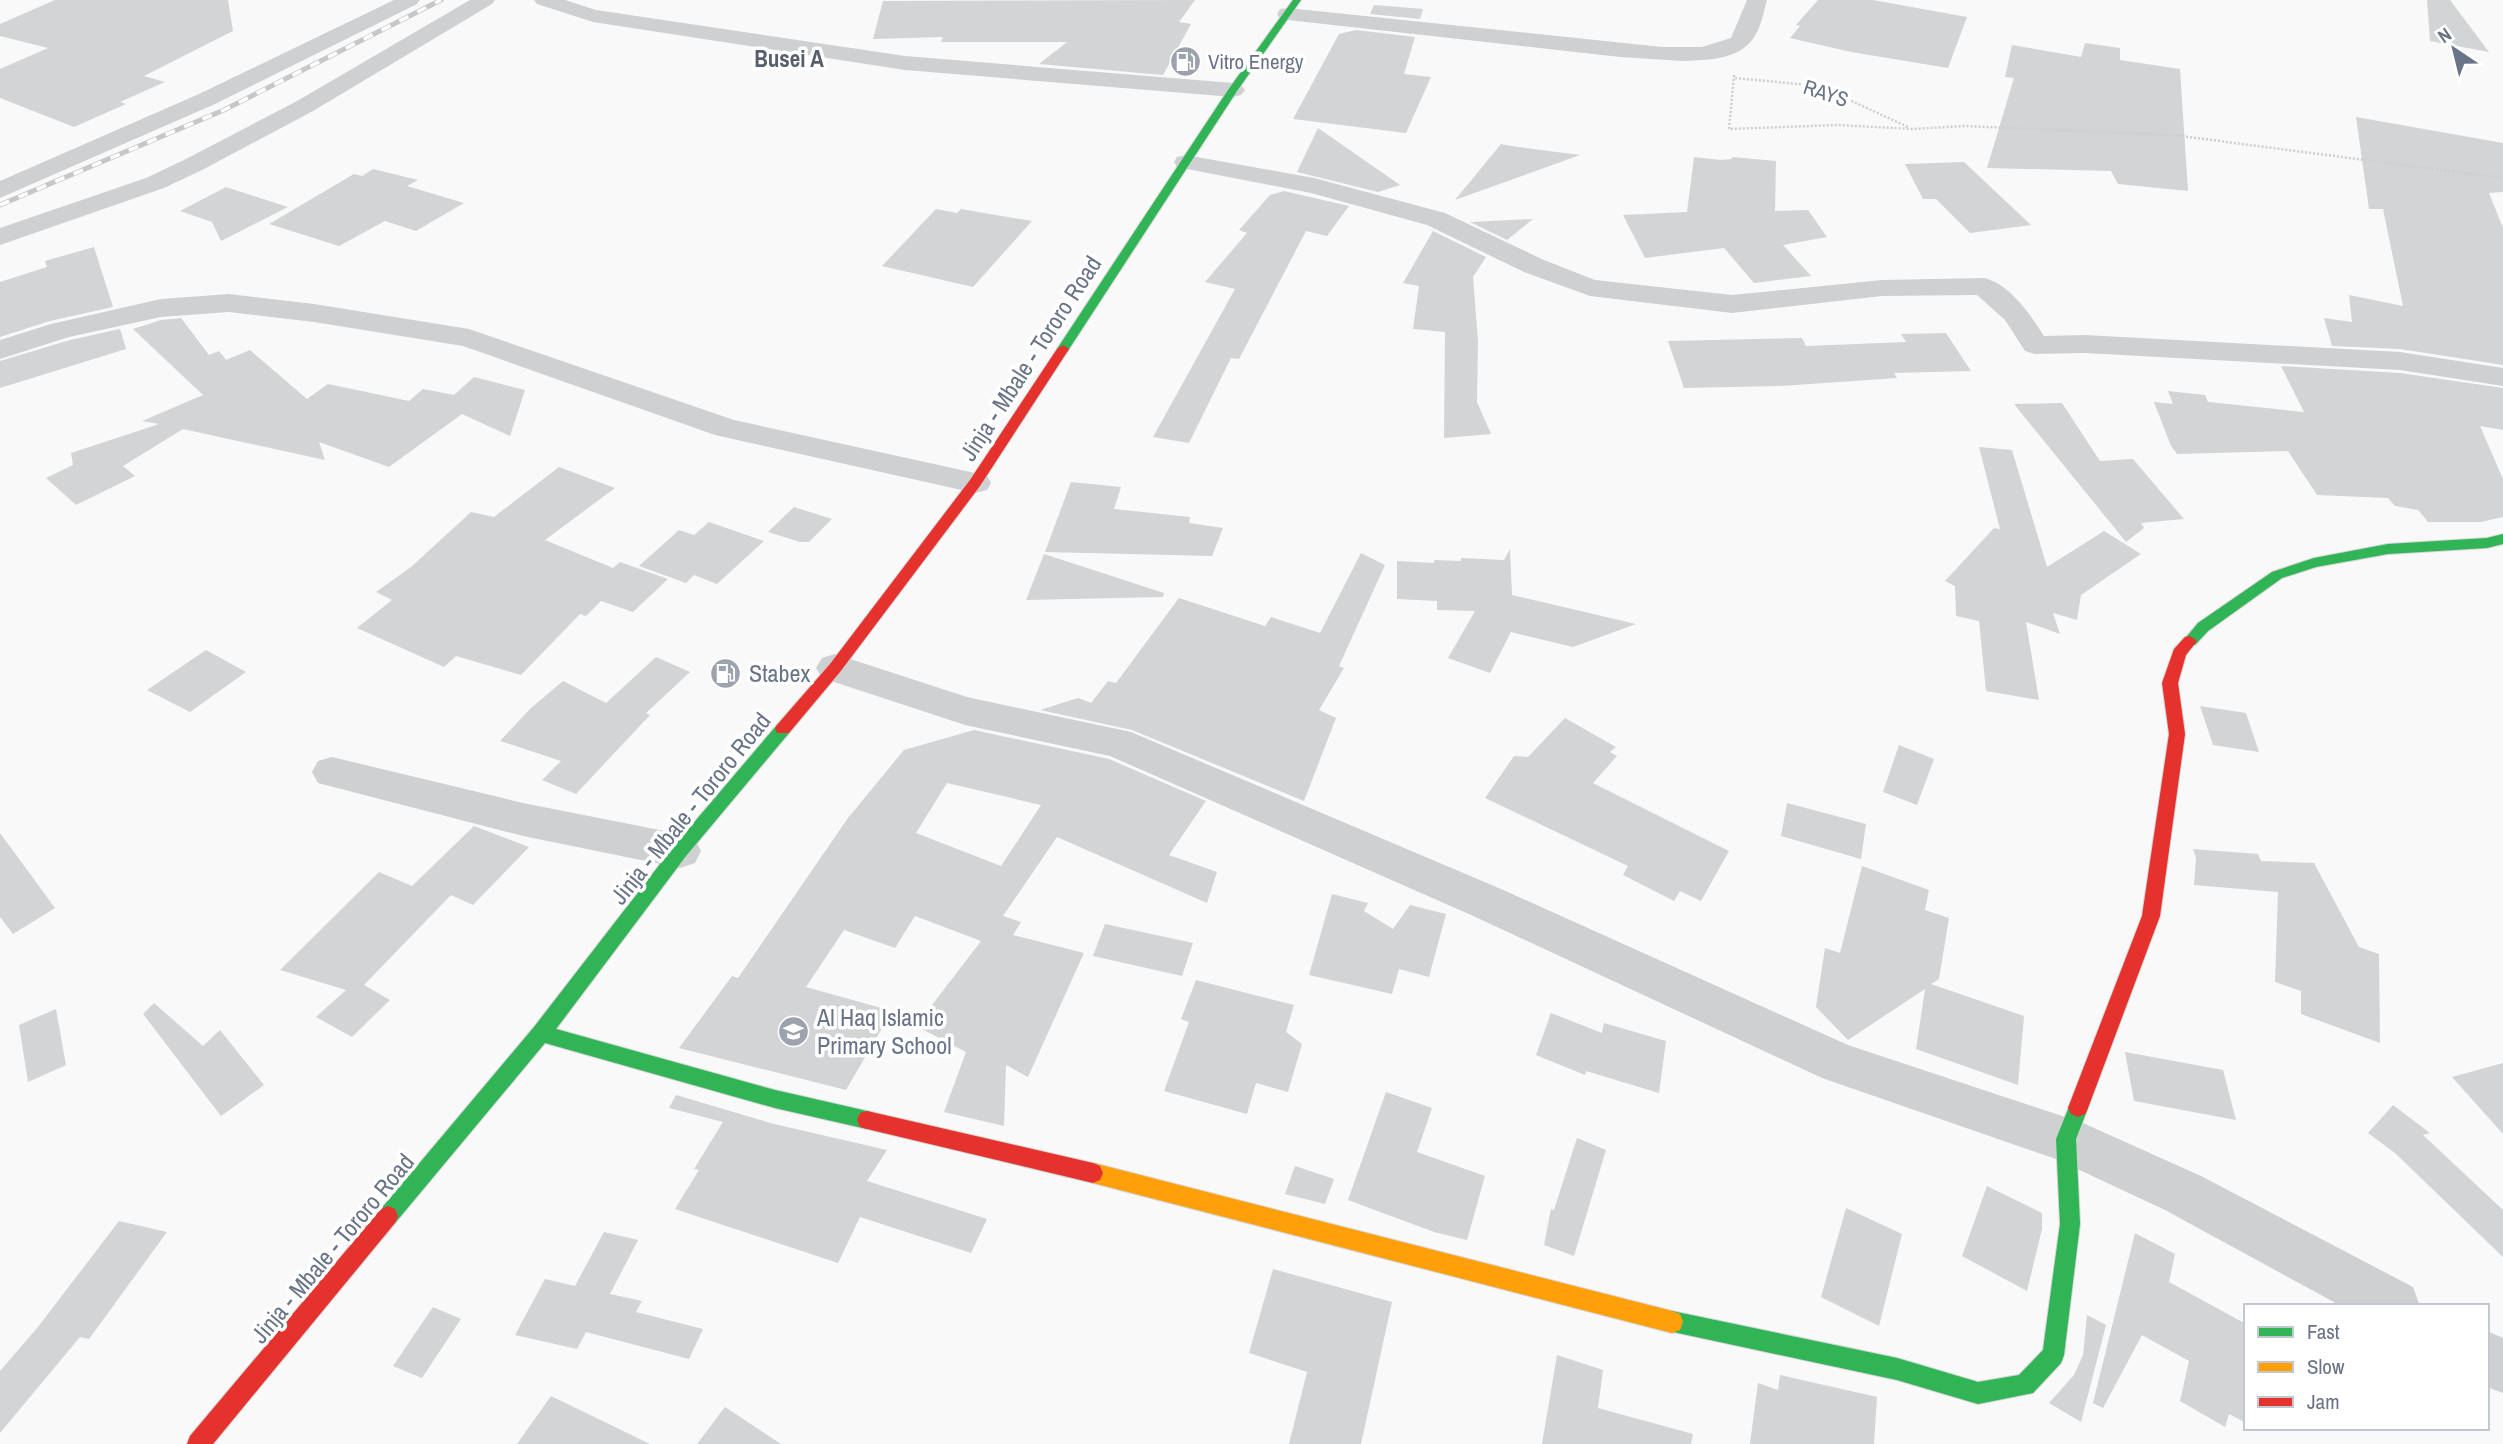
<svg xmlns="http://www.w3.org/2000/svg" width="2503" height="1444" font-family="'Archivo Narrow',sans-serif">
	<style>
		.building { fill: #d2d4d5; fill-rule: evenodd }
		.lines { fill: none; stroke-linecap: round; stroke-linejoin: round }
		.fast-casing { stroke: #d5d5d7; stroke-width: 2 }
		.slow-casing { stroke: #d5d5d7; stroke-width: 2 }
		.jam-casing { stroke: #d5d5d7; stroke-width: 2 }
		.path { stroke: #cecece; stroke-width: 2.5; stroke-dasharray: 2 2; stroke-linecap: butt }
		.street { fill: #cfd0d2; fill-rule: evenodd }
		.fast { fill: #30b455; fill-rule: evenodd }
		.slow { fill: #ff9f0a; fill-rule: evenodd }
		.jam { fill: #e5322d; fill-rule: evenodd }
		.rail-casing { stroke: #c6c7c9; stroke-width: 5 }
		.rail { stroke: #fff; stroke-width: 3.5; stroke-dasharray: 10; stroke-linecap: butt }
		.labels { text-anchor: middle; dominant-baseline: central; stroke-width: 7; stroke-linejoin: round; paint-order: stroke }
		.far-poi-label { font-size: 21px; fill: #6a7487; stroke: #fff; text-anchor: start }
		.far-street-label { font-size: 21px; fill: #6a7487; stroke: #fff }
		.far-quarter-label { font-size: 23px; font-weight: bold; fill: #585f6d; stroke: #fff }
		.street-label { font-size: 24px; fill: #6a7487; stroke: #fff }
		.poi-label { font-size: 24px; fill: #6a7487; stroke: #fff; text-anchor: start }
	</style>
	<rect width="100%" height="100%" fill="#f9f9f9"/>
	<g class="building">
		<path d="M55,0H228L233,31L144,76L165,82L120,102L126,104L74,127L0,98V69L48,48L0,36V24Z"/>
		<path d="M1195,0L1179,22L1191,24L1163,75L1039,64L1067,42H941L943,37L873,39L883,1Z"/>
		<path d="M1818,0H1873L1967,17L1948,68L1851,52L1790,38L1800,26L1796,25Z"/>
		<path d="M2427,0H2450L2489,52L2430,41Z"/>
		<path d="M1374,5L1423,9L1420,19L1370,14Z"/>
		<path d="M1356,30L1415,37L1404,74L1431,77L1406,133L1293,119L1339,34Z"/>
		<path d="M2085,43L2120,48V60L2180,69L2188,191L2118,184L2111,171L1987,168L2014,78L2005,77L2012,45L2081,57Z"/>
		<path d="M2356,117L2503,143V192L2489,193L2503,228V365L2400,349L2332,346L2324,318L2352,322L2349,295L2403,306L2383,209H2369Z"/>
		<path d="M1318,128L1400,185L1378,192L1297,172Z"/>
		<path d="M1501,144L1511,146L1580,155L1455,200Z"/>
		<path d="M1694,157L1721,160L1732,159V157L1776,161L1775,211L1808,210L1827,237L1783,245L1811,276L1754,283L1724,248L1645,258L1623,215L1687,212Z"/>
		<path d="M1964,162L2031,225L1970,233L1936,199H1923L1905,164Z"/>
		<path d="M373,169L418,180L407,186L464,203L416,231L385,221L339,246L269,224L354,174L362,176Z"/>
		<path d="M226,187L288,207L221,241L212,222L180,211Z"/>
		<path d="M1284,191L1349,206L1327,236L1306,231L1239,359L1231,358L1189,443L1153,437L1235,289L1205,282L1247,233L1239,230L1270,195Z"/>
		<path d="M936,209L957,213L961,209L1032,221L973,287L882,266Z"/>
		<path d="M1533,219L1507,240L1470,222Z"/>
		<path d="M1433,231L1486,257L1473,277L1478,341L1477,402L1491,434L1444,438L1445,332L1413,329L1419,286L1403,283Z"/>
		<path d="M94,247L113,307L50,321L0,337V282L47,267L45,261Z"/>
		<path d="M181,318L209,355L219,351L226,360L250,350L307,399L328,384L409,401L423,389L454,395L474,377L525,390L510,436L462,414L389,467L319,442L325,460L183,429L123,466L135,476L76,505L46,478L73,465L71,453L159,424L142,421L203,395L133,329L161,320Z"/>
		<path d="M120,329L126,349L0,388V361L70,340Z"/>
		<path d="M1946,333L1971,371L1894,373L1897,378L1781,386L1684,388L1668,341L1802,338L1806,346L1906,342L1901,334Z"/>
		<path d="M2281,366L2400,373L2503,388V430L2480,426L2503,479V517L2481,522H2428L2418,510L2395,506L2388,498L2317,495L2288,451L2177,454L2171,446L2154,402L2173,404L2168,391L2205,395L2208,402L2304,412Z"/>
		<path d="M2062,403L2100,461L2133,459L2184,519L2141,523L2144,528L2126,542L2014,404Z"/>
		<path d="M1979,447L2012,450L2047,567L2104,531L2141,554L2081,595L2077,620L2053,613L2060,634L2026,622L2039,700L1986,691L1979,621L1956,616L1955,586L1945,581L1994,528L2000,529Z"/>
		<path d="M559,467L615,488L545,540L613,568L620,562L668,579L633,612L601,601L586,616L580,614L521,675L456,656L444,667L357,628L392,600L376,592L411,567L471,512L494,517Z"/>
		<path d="M1071,482L1121,487L1114,509L1190,517L1189,523L1223,528L1212,556L1045,552Z"/>
		<path d="M794,507L832,519L809,542H800L768,532Z"/>
		<path d="M709,522L764,541L717,584L694,575L686,583L639,566L679,530L694,535Z"/>
		<path d="M1510,549L1512,595L1636,624L1573,647L1511,632L1490,673L1448,658L1475,611L1437,610V601L1397,599V561L1434,563V560L1461,561V558L1504,560Z"/>
		<path d="M1361,553L1385,565L1339,666L1344,668L1319,710L1336,718L1304,801L1132,730L1040,710L1078,698L1091,703L1108,681L1116,683L1179,598L1265,626L1271,617L1320,633Z"/>
		<path d="M1044,554L1164,593L1163,597L1026,600Z"/>
		<path d="M206,650L246,672L190,712L147,690Z"/>
		<path d="M656,657L690,672L646,713L650,715L576,794L542,780L561,761L500,741L531,708L563,681L606,703Z"/>
		<path d="M2200,706L2246,713L2259,752L2213,745Z"/>
		<path d="M1565,718L1616,747L1610,752L1617,756L1593,783L1729,851L1701,901L1680,891L1674,901L1623,875L1628,866L1485,798L1514,756L1528,757Z"/>
		<path d="M974,730L1109,759L1206,801L1169,855L1217,872L1207,903L1057,837L1003,916L1021,922L1013,935L1084,953L1028,1077L1006,1065L1004,1126L944,1112L966,1052L916,1026L981,941L915,916L895,948L844,930L806,987L892,1011L846,1090L679,1048L732,976L738,978L848,818L904,750ZM947,783L1041,805L1001,866L916,833Z"/>
		<path d="M1899,745L1934,759L1917,805L1883,792Z"/>
		<path d="M1787,803L1866,824L1861,859L1781,836Z"/>
		<path d="M474,826L529,847L473,905L451,895L364,985L390,1000L352,1037L316,1017L346,990L280,970L379,872L412,886Z"/>
		<path d="M0,833L55,908L13,934L0,917Z"/>
		<path d="M2193,849L2258,854L2261,861L2314,863L2359,947L2379,954L2380,1043L2301,1014V991L2275,982L2278,892L2194,885L2196,858Z"/>
		<path d="M1862,866L1929,890L1925,910L1949,918L1939,979L1931,984L2024,1016L2018,1085L1916,1049L1925,989L1848,1040L1816,1007L1825,948L1840,953Z"/>
		<path d="M1332,894L1368,903L1364,911L1393,929L1410,905L1446,914L1429,977L1399,969L1392,994L1309,975Z"/>
		<path d="M1105,924L1193,943L1182,976L1093,956Z"/>
		<path d="M1196,980L1294,1005L1286,1032L1302,1044L1288,1092L1256,1083L1247,1114L1164,1091L1189,1022L1181,1019Z"/>
		<path d="M154,1003L203,1046L220,1030L264,1085L221,1116L143,1014Z"/>
		<path d="M56,1009L66,1065L28,1082L19,1025Z"/>
		<path d="M1551,1013L1602,1033L1604,1023L1666,1041L1659,1093L1586,1071L1585,1075L1536,1055Z"/>
		<path d="M2125,1052L2223,1070L2236,1120L2134,1101Z"/>
		<path d="M2503,1063V1134L2452,1077Z"/>
		<path d="M1386,1092L1432,1108L1417,1152L1485,1176L1467,1240L1434,1232L1348,1200Z"/>
		<path d="M676,1095L774,1124L887,1150L867,1181L987,1219L971,1253L860,1217L838,1263L675,1209L699,1170L694,1169L723,1122L669,1108Z"/>
		<path d="M2393,1105L2430,1133L2423,1135L2503,1210V1257L2395,1153L2368,1133Z"/>
		<path d="M1577,1138L1606,1150L1574,1256L1544,1245L1551,1209L1554,1210Z"/>
		<path d="M1295,1166L1334,1179L1325,1204L1285,1194Z"/>
		<path d="M1987,1186L2042,1213V1229L2027,1291L1962,1256Z"/>
		<path d="M1846,1208L1902,1234L1879,1326L1821,1297Z"/>
		<path d="M119,1221L167,1232L89,1339L80,1337L0,1433V1371L38,1327Z"/>
		<path d="M604,1232L638,1240L610,1294L642,1301L636,1312L703,1329L689,1359L586,1332L577,1349L515,1335L545,1279L575,1286Z"/>
		<path d="M2135,1233L2175,1254L2169,1282L2246,1324V1423L2229,1414L2225,1427L2180,1401L2189,1361L2142,1335L2103,1408L2093,1403Z"/>
		<path d="M1273,1269L1392,1302L1361,1444H1289L1307,1372L1249,1353Z"/>
		<path d="M433,1307L461,1319L422,1378L393,1366Z"/>
		<path d="M2087,1315L2106,1325L2081,1422L2049,1403L2074,1375L2083,1355Z"/>
		<path d="M1557,1355L1603,1370L1598,1408L1693,1434L1691,1444H1542Z"/>
		<path d="M1780,1375L1877,1397L1874,1444H1750L1758,1383L1778,1390Z"/>
		<path d="M551,1396L650,1444H517Z"/>
		<path d="M725,1407L781,1444H697Z"/>
	</g>
	<g class="lines">
		<defs>
			<g id="fast">
				<path d="M1293,0H1301L1237,91L1069,349L1067,352H1059L1057,349L1228,90Z"/>
				<path d="M2503,534V544L2487,548L2388,554L2316,567L2282,578L2208,631L2195,645H2185L2183,641L2198,623L2272,572L2314,558L2388,544L2487,538Z"/>
				<path d="M783,723L789,725L791,729L789,733L686,856L556,1029L775,1090L867,1111L874,1113L877,1120L874,1127L867,1129L775,1108L545,1043L395,1223L388,1226L381,1223L378,1216L381,1209L534,1027L674,846L777,725Z"/>
				<path d="M2078,1099L2085,1102L2088,1108L2076,1139L2080,1224L2064,1355L2061,1363L2033,1393L1978,1404L1897,1380L1664,1330L1661,1322L1664,1314L1672,1311L1897,1358L1978,1382L2019,1375L2043,1350L2060,1224L2056,1139L2071,1102Z"/>
			</g>
			<path id="slow" d="M1093,1163L1672,1311L1680,1314L1683,1322L1680,1330L1672,1333L1093,1183L1086,1180L1083,1173L1086,1166Z"/>
			<g id="jam">
				<path d="M1063,345L1069,349L980,486L840,672L789,733H777L775,729L777,725L830,664L970,480L1057,349Z"/>
				<path d="M2190,636L2197,641L2186,655L2178,683L2185,734L2160,916L2088,1108L2085,1114L2078,1117L2071,1114L2068,1108L2142,916L2169,734L2162,683L2174,649L2185,637Z"/>
				<path d="M867,1111L1093,1163L1100,1166L1103,1173L1100,1180L1093,1183L867,1129L860,1127L857,1120L860,1113Z"/>
				<path d="M388,1206L395,1209L398,1216L395,1223L213,1444H187L190,1436L381,1209Z"/>
			</g>
		</defs>
		<use href="#fast" class="fast-casing"/>
		<use href="#slow" class="slow-casing"/>
		<use href="#jam" class="jam-casing"/>
		<g class="path">
			<path d="M1734,75L1729,129L1838,125L1913,129L1964,126L2173,135L2503,178"/>
			<path d="M1735,78L1819,86L1908,127"/>
		</g>
		<g class="street">
			<path d="M394,0H420L417,4L215,104L0,198V181L199,94Z"/>
			<path d="M470,0H495L492,4L313,111L204,169L164,188L0,245V228L146,178L186,159L297,101Z"/>
			<path d="M534,0H565L596,10L905,56L1233,83L1241,85L1245,90L1241,95L1233,97L905,70L593,22L537,4Z"/>
			<path d="M1747,0H1767C1764,11 1762,22 1757,32C1744,60 1709,60 1683,61L1620,57L1288,20L1280,19L1277,14L1280,9L1288,8L1662,47H1702L1731,38Z"/>
			<path d="M1186,155L1314,178L1445,213L1544,260L1595,280L1732,295L1882,280L1984,278C2010,284 2030,314 2044,336L2085,335L2400,352L2503,368V386L2400,370L2085,353L2035,354L2025,351L2005,320L1977,295L1882,296L1732,313L1590,296L1524,272L1427,225L1311,193L1177,167L1174,162L1177,157Z"/>
			<path d="M229,294L314,304L469,329L734,420L975,473L987,476L991,483L987,490L975,493L715,435L463,346L314,322L229,312L161,317L69,337L0,359V340L51,324L161,299Z"/>
			<path d="M835,654L967,697L1131,732L1501,889L1848,1045L2083,1123L2201,1176L2413,1287L2420,1306H2341L2165,1210L2056,1159L1822,1078L1471,915L1110,756L965,725L822,678L816,668L822,658Z"/>
			<path d="M332,757L523,803L680,834L695,839L701,851L695,863L680,868L523,836L318,783L312,772L318,761Z"/>
			<path d="M2487,1331L2503,1338V1393L2487,1387Z"/>
		</g>
		<use href="#fast" class="fast"/>
		<use href="#slow" class="slow"/>
		<use href="#jam" class="jam"/>
		<defs>
			<path id="rail" d="M0,205L224,110L441,0"/>
		</defs>
		<use href="#rail" class="rail-casing"/>
		<use href="#rail" class="rail"/>
	</g>
	<defs>
		<symbol id="fuel-disc" viewBox="-11 -11 22 22"><circle r="9.5" fill="#9ca3af" stroke="#fff"/><path d="M-5.5-6h7V0h2V4h1.3V-2.5L3-4.5l.8-.8L6-3V5H2.5V1h-1V6h-7ZM-4.2-4.7v3.2H.2V-4.7Z" fill="#fff"/></symbol>
		<symbol id="school-disc" viewBox="-11 -11 22 22"><circle r="9.5" fill="#9ca3af" stroke="#fff"/><path d="M0-5L7-2L0 1L-7-2ZM-4 1L0 2.5L4 1V4Q0 6-4 4Z" fill="#fff"/></symbol>
	</defs>
	<g fill-rule="evenodd">
		<use href="#fuel-disc" x="1168" y="44" width="35" height="35"/>
		<use href="#fuel-disc" x="708" y="656" width="35" height="35"/>
		<use href="#school-disc" x="776" y="1014" width="35" height="35"/>
	</g>
	<g class="labels">
		<g class="far-poi-label">
			<text x="1208" y="61">Vitro Energy</text>
		</g>
		<g class="far-street-label">
			<text transform="translate(1826 93) rotate(18)">RAYS</text>
		</g>
		<g class="far-quarter-label">
			<text x="789" y="58">Busei A</text>
		</g>
		<g class="street-label">
			<text transform="translate(1030 358) rotate(-57)">Jinja - Mbale - Tororo Road</text>
			<text transform="translate(690 808) rotate(-51)">Jinja - Mbale - Tororo Road</text>
			<text transform="translate(332 1248) rotate(-50)">Jinja - Mbale - Tororo Road</text>
		</g>
		<g class="poi-label">
			<text x="749" y="673">Stabex</text>
			<text x="817" y="1017">Al Haq Islamic<tspan x="817" dy="28">Primary School</tspan></text>
		</g>
	</g>
	<rect x="2244" y="1304" width="245" height="126" fill="#ffffff" stroke="#c3c7cf" stroke-width="2"/>
	<rect x="2258" y="1327" width="35" height="10" fill="#30b455" stroke="#c3c7cf" stroke-width="2"/>
	<text x="2307" y="1339" font-size="21" fill="#6a7487">Fast</text>
	<rect x="2258" y="1362" width="35" height="10" fill="#ff9f0a" stroke="#c3c7cf" stroke-width="2"/>
	<text x="2307" y="1374" font-size="21" fill="#6a7487">Slow</text>
	<rect x="2258" y="1397" width="35" height="10" fill="#e5322d" stroke="#c3c7cf" stroke-width="2"/>
	<text x="2307" y="1409" font-size="21" fill="#6a7487">Jam</text>
	<g transform="translate(2454 49) rotate(325)" stroke="#ffffff" stroke-width="5" paint-order="stroke">
	<path d="M0-5L12 26L0 18L-12 26Z" fill="#6a7487"/>
	<text y="-10" font-size="19" font-weight="bold" text-anchor="middle" fill="#6a7487">N</text>
	</g>
</svg>
